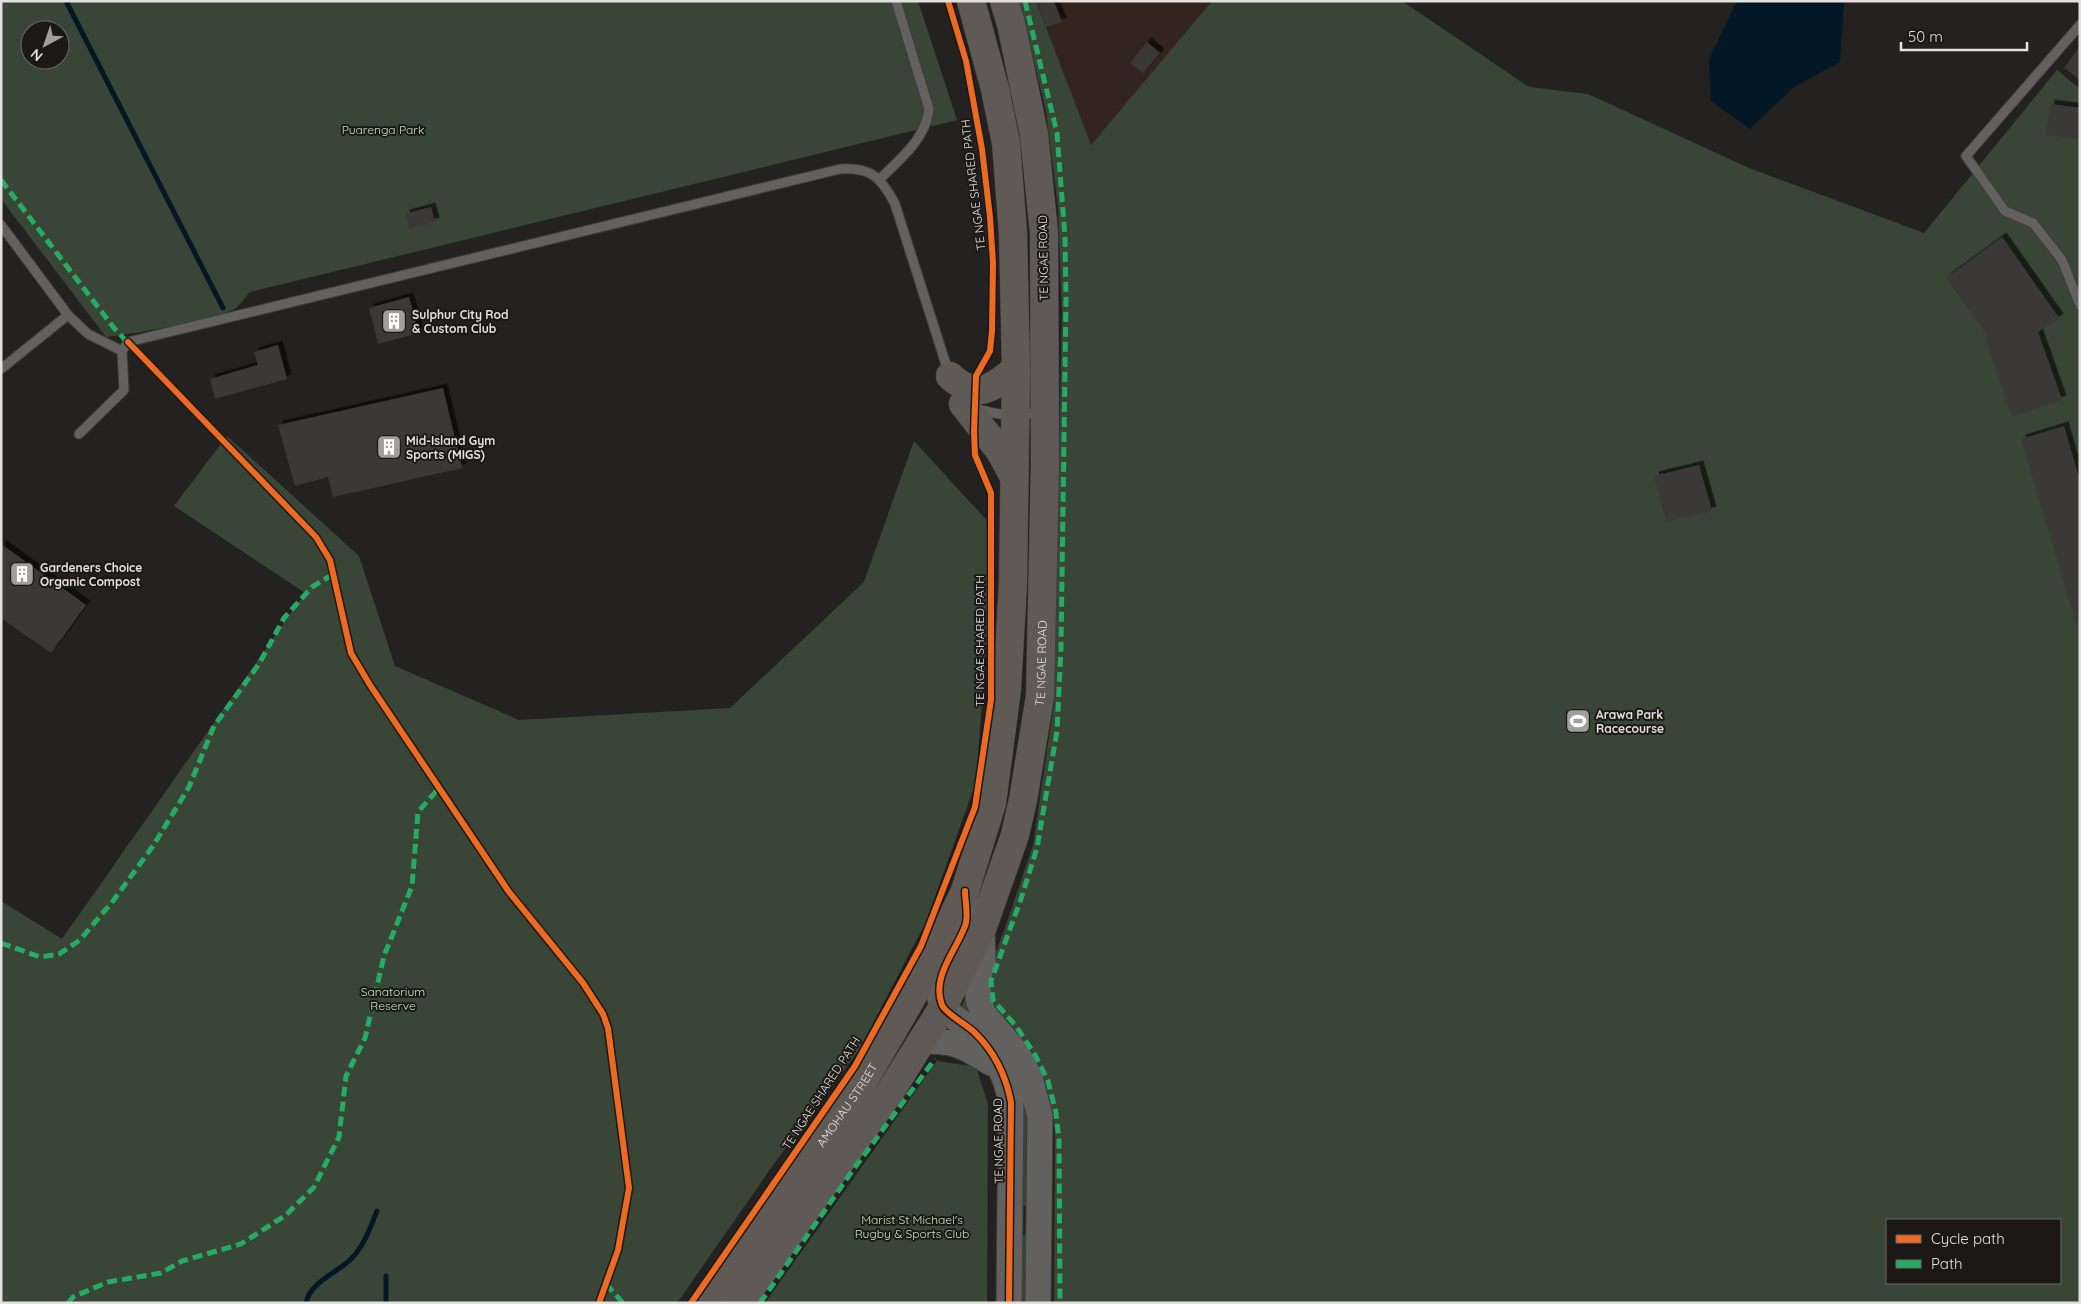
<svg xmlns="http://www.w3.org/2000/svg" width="2081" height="1304" font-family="Quicksand,sans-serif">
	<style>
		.commercial { fill: #342420 }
		.green { fill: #394536; fill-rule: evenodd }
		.water { fill: #031824 }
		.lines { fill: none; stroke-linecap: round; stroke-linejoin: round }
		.stream { stroke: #031824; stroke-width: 5 }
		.building { fill: #3a3939; filter: url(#shadow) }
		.lane-casing { stroke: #403e3d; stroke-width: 11 }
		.secondary-casing { stroke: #403e3d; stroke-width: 27 }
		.primary-casing { stroke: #403e3d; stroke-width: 29 }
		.lane { stroke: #626160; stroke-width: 9 }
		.secondary { stroke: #626160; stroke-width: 25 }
		.primary { stroke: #605a57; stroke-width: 28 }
		.quiet { stroke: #26ab63; stroke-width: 5; stroke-dasharray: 10 5; stroke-linecap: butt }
		.cycleway-casing { stroke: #1c1816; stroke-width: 9 }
		.cycleway { stroke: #ed6a23; stroke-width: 6 }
		.labels { text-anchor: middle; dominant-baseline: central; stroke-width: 4; stroke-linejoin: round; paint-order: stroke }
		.park-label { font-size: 12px; fill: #beebb7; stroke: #1c1816 }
		.street-label { font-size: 12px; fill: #e4e0df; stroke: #1c1816 }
		.poi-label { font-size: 12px; font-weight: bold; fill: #e4e0df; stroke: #1c1816; text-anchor: start }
	</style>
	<defs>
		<filter id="shadow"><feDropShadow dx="4.5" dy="-4.5" stdDeviation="0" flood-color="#0009"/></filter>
	</defs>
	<rect width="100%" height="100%" fill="#242220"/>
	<path class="commercial" d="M1036,1H1212L1091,146Z"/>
	<g class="green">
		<path d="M1,1H918L957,120L250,292C246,296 242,303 237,307C221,320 131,334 106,337L1,199ZM30,30H60V60H30Z"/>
		<path d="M1019,1H1036L1091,145L1212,1H1402L1529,87L1588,94L1749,168L1924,233L2057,70L2080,89V1303H1054L1055,1130L1052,1113L989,1004L988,972L1005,928L1033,845L1054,703L1062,313L1058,207L1046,111ZM1887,1220H2060V1283H1887Z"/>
		<path d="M227,436L359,556L395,666L519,720L730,708L864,582L914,441L991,525L987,636L976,782L926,922L859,1050L776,1161L677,1303H1V901L62,939L305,593L174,506Z"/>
		<path d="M967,995L1031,1108L1030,1203L1026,1206L1022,1205L1021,1107L959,1011Z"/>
		<path d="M937,1061L976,1067L988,1104L987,1303H765Z"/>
		<path d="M1027,1234L1030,1303H1018L1021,1236Z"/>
	</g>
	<path class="water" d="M1737,1H1844L1840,62L1794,87L1750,129L1711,101L1709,59Z"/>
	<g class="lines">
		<g class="stream">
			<path d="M66,1L223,308"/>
			<path d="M386,1276V1303"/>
			<path d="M306,1303C310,1282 337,1273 351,1259C364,1246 370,1228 377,1211"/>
		</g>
	</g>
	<g class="building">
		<path d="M1037,1H1054L1062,22L1046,27Z"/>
		<path d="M1147,42L1160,53L1143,73L1130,63Z"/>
		<path d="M2080,46V80L2064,68Z"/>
		<path d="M2050,104L2080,108V139L2046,135Z"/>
		<path d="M431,207L435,222L409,229L405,214Z"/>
		<path d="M2002,237L2059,318L2038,332L2062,400L2012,417L1987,344L1986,334L1946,278Z"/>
		<path d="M409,297L419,333L378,344L369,308Z"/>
		<path d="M278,345L287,379L215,399L210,379L258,365L254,352Z"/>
		<path d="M443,388L462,468L333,497L328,477L295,486L278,425Z"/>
		<path d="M2064,426L2080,481V623H2076L2021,439Z"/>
		<path d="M1699,465L1712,511L1666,522L1654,476Z"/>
		<path d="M1,544L86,605L51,653L1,618Z"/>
	</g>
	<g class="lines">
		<defs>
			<g id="lane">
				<path d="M2080,25L1966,156L2005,211L2033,223L2062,260L2080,305"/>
				<path d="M879,180C899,160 926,139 929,109L896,1"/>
				<path d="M1,225L68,315L88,334L122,351"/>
				<path d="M1,369L68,315"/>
				<path d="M976,409L999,414L1043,413"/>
				<path d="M79,434L124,390L122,351L128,342L840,169C871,167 881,177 895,204L949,374"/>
			</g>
			<g id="secondary">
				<path d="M965,891C965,902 969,917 965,926C956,951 931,977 942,1005C945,1013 967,1025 974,1032C994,1051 1006,1076 1011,1102L1009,1303"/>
				<path d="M982,929L983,959L978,980V999L983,1013L1017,1053L1030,1078L1040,1116L1038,1303"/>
				<path d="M922,1041C957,1041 961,1045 991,1063"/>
			</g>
			<g id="primary">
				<path d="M950,376C978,401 990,389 1016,369"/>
				<path d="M963,404L1000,451L1014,477"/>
				<path id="s1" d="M708,1303L861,1085L891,1034L920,983L965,891L992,803L1007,689L1013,583L1016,369L1013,233L1006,143L995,89L971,1"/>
				<path id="s2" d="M740,1303L890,1092L943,1007L982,929L1015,835L1023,800L1040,696L1045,464L1044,233L1034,134L1011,24L1004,1"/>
			</g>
		</defs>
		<use href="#lane" class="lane-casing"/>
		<use href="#secondary" class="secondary-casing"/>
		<use href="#primary" class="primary-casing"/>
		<use href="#lane" class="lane"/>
		<use href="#secondary" class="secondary"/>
		<use href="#primary" class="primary"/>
		<g class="quiet">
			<path d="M1025,1L1057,133L1065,237L1066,299L1061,648L1057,731L1037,848L1021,899L991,981L993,1000L1016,1026L1035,1055L1048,1081L1056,1113L1059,1141L1060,1303"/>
			<path d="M1,180L114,328L130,345"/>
			<path d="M1,943L40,957L59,954L80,940L113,901L153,846L189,787L214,726L259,664L284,618L312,587L333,574"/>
			<path d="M606,1284L623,1303"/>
			<path d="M68,1303L73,1297L108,1282L161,1273L182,1261L241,1244L286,1215L314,1187L339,1137L346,1076L365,1038L384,956L412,886L418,812L439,788"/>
			<path d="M760,1303L853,1170L935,1059"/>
		</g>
		<defs>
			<g id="cycleway">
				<path d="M128,342L316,537L330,560L351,653L370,685L509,892L583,983L603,1014L608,1028L629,1188L618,1250L599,1303"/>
				<path d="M965,891C965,902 969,917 965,926C956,951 931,977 942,1005C945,1013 967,1025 974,1032C994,1051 1006,1076 1011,1102L1009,1303"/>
				<path d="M691,1303L855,1066L921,946L975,807L991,700V493L975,455L974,432L976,376L990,351L992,331L993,263L990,217L982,149L966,61L948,1"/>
			</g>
		</defs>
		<use href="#cycleway" class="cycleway-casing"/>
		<use href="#cycleway" class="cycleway"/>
	</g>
	<defs>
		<symbol id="building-square" viewBox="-11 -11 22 22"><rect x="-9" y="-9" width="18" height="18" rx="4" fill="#a19e9c" stroke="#1c1816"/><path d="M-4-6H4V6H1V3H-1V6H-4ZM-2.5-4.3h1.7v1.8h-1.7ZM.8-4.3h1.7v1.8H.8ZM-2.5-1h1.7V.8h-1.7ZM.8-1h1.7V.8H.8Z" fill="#fff"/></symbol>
		<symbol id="stadium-square" viewBox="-11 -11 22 22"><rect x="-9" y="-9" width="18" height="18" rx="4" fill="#a19e9c" stroke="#1c1816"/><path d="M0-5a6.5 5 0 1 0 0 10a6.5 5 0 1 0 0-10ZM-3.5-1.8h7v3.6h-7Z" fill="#fff"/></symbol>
	</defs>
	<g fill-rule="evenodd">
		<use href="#building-square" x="380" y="307" width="28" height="28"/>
		<use href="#building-square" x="375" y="433" width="28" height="28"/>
		<use href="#building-square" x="8" y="560" width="28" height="28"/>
		<use href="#stadium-square" x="1564" y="707" width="28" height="28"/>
	</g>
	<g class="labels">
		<g class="park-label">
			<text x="383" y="129">Puarenga Park</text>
			<text x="393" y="991">Sanatorium<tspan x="393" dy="14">Reserve</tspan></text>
			<text x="912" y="1219">Marist St Michael's<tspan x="912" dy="14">Rugby &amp; Sports Club</tspan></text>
		</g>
		<g class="street-label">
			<text transform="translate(973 185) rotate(-97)">TE NGAE SHARED PATH</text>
			<text transform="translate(1043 258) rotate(-91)">TE NGAE ROAD</text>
			<text transform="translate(979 641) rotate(-90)">TE NGAE SHARED PATH</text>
			<text stroke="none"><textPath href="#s2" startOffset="720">TE NGAE ROAD</textPath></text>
			<text transform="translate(821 1093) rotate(-57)">TE NGAE SHARED PATH</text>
			<text stroke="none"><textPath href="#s1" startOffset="242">AMOHAU STREET</textPath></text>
			<text transform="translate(998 1141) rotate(-91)">TE NGAE ROAD</text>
		</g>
		<g class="poi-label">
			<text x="412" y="314">Sulphur City Rod<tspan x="412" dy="14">&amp; Custom Club</tspan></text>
			<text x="406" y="440">Mid-Island Gym<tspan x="406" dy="14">Sports (MIGS)</tspan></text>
			<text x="40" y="567">Gardeners Choice<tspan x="40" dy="14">Organic Compost</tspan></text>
			<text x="1596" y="714">Arawa Park<tspan x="1596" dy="14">Racecourse</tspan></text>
		</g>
	</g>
	<rect width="2081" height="1304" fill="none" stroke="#e4e0df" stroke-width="5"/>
	<rect x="1886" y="1219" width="175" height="65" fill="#1c1816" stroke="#6c6866"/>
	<rect x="1896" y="1235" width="25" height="8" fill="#ed6a23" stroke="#6c6866"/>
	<text x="1931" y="1244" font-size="15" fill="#e4e0df">Cycle path</text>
	<rect x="1896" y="1260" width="25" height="8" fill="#26ab63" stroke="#6c6866"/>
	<text x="1931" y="1269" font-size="15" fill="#e4e0df">Path</text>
	<g transform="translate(45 45) rotate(220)"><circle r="24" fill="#1c1816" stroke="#6c6866"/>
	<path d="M0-4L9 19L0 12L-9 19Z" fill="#a19e9c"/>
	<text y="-8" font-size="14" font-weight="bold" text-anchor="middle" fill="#e4e0df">N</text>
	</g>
	<path d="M1901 42v8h126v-8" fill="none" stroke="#e4e0df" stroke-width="2.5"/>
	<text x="1908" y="42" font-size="15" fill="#e4e0df" stroke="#1c1816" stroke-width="4" paint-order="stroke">50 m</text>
</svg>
